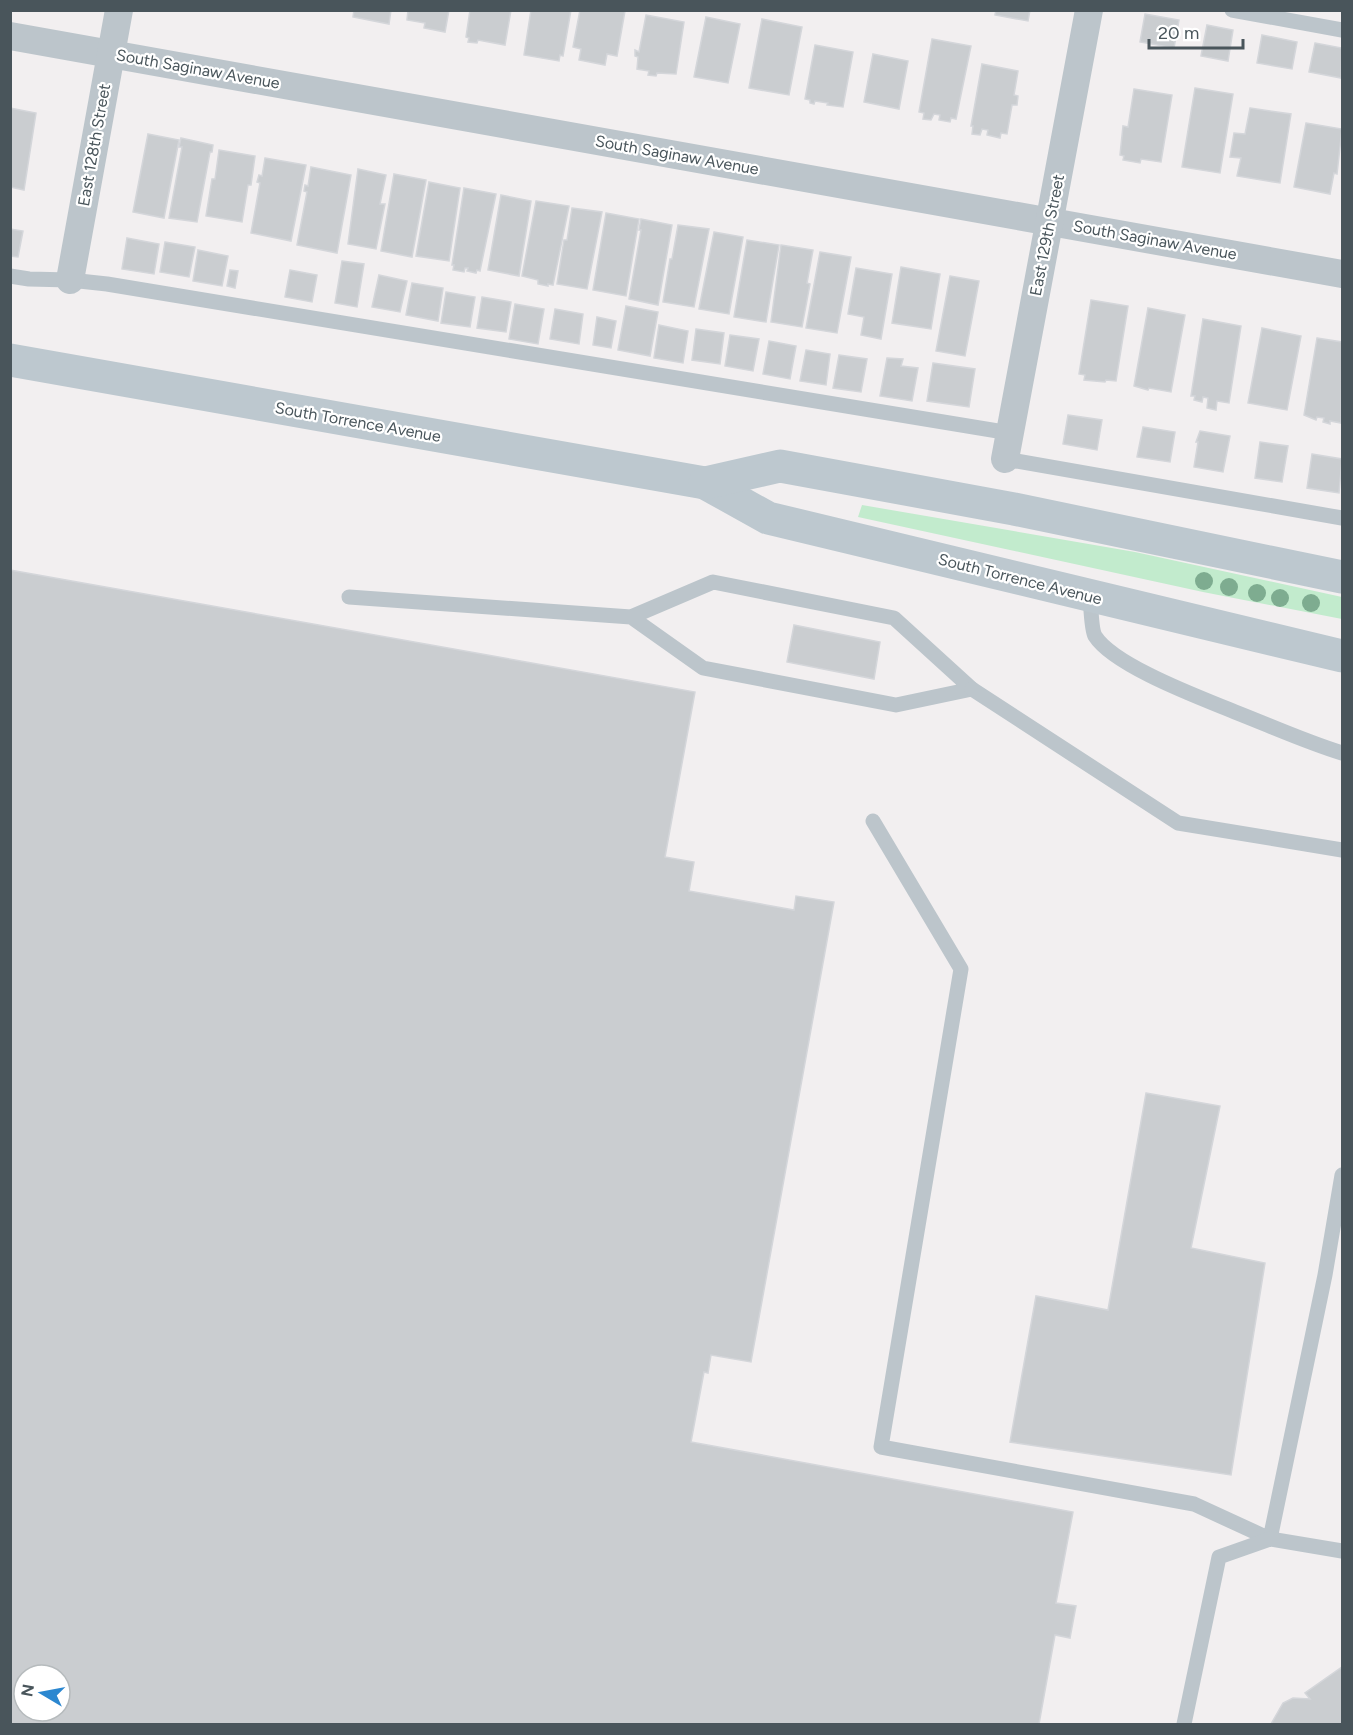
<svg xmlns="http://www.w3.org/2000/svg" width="1353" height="1735" font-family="Figtree,sans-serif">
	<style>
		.green { fill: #c2ebcd }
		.building { fill: #cacdd0; stroke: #d4d6da; stroke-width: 1.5; fill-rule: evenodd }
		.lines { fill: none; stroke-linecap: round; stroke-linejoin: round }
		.lane { stroke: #bcc5cb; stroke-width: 15 }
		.street { stroke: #bcc5cb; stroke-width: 28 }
		.secondary { stroke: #bdc8cf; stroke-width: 33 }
		.tree { fill: #7eac90 }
		.labels { text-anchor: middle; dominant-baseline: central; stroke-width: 4.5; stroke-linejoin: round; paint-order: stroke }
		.street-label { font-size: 16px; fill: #49555b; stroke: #fff }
	</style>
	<rect width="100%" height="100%" fill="#f2eff0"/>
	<path class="green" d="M862,505L1135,552L1342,597V619L1203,592L858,517Z"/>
	<g class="building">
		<path d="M354,10H391L389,24L353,17Z"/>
		<path d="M408,10H449L445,32L424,28L425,23L407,20Z"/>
		<path d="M470,10H511L505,45L478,40L477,43L468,42L469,38L466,37Z"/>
		<path d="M531,10H571L563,56L560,55L559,61L524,55Z"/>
		<path d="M580,10L625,11L617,56L607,54L605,65L579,60L581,49L573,47Z"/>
		<path d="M996,10H1030L1028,21L995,15Z"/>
		<path d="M1145,14L1179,20L1174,48L1140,42Z"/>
		<path d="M646,15L684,22L676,74L657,73L656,76L648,75L649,71L637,69L638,57L635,56V50L639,52Z"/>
		<path d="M706,17L740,24L728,83L694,77Z"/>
		<path d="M762,19L802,27L789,95L749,88Z"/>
		<path d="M1207,25L1233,30L1228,61L1201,56Z"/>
		<path d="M1262,35L1297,42L1292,69L1257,63Z"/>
		<path d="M932,39L971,46L956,119L951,118L950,122L939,120L940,115L934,114L931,120L923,119L924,113L919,112Z"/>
		<path d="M1315,43L1342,48L1341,78L1309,72Z"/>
		<path d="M815,45L853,52L843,107L827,105L828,103L815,101L814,104L810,103V100L805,99Z"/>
		<path d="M873,54L908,61L899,109L864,102Z"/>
		<path d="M982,64L1018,71L1014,95L1018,96L1017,105H1012L1007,134L1001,133L1000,138L987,135L988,130L982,129L980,135L972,134L973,126H971Z"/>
		<path d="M1195,88L1233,94L1220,173L1182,167Z"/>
		<path d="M1134,89L1172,95L1161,162L1141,159L1140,163L1123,160L1124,156L1120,155L1123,126L1128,127Z"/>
		<path d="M10,108L36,113L24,190L10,187Z"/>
		<path d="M1250,108L1291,114L1280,183L1237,176L1241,158L1230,157L1234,133L1245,134Z"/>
		<path d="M1306,123L1342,129L1337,174L1334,173L1330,194L1294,187Z"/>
		<path d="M148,134L179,140L164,218L133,212Z"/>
		<path d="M181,138L213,145L212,152H210L197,222L169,218L182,147H179Z"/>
		<path d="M219,150L255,156L251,185H248L242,222L206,216L212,179H215Z"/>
		<path d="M265,158L306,165L291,241L251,233L260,183L257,182L259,175L262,176Z"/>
		<path d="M311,167L351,175L337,253L297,245L307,192L304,191L305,185L308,186Z"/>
		<path d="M358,169L386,175L380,204H385L376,249L348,244Z"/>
		<path d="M394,174L426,180L412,257L381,251Z"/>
		<path d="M429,182L460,188L449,261L416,256Z"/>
		<path d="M464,188L496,194L480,271L477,270L476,273L467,271L468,268H465L464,272L453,270L454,265H452Z"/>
		<path d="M501,195L531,201L519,276L488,270Z"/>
		<path d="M536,201L569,206L553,285L548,284V286L538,284V280L522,276Z"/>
		<path d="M572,208L602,212L587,289L557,284L564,240H567Z"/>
		<path d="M606,213L639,219L626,296L593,290Z"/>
		<path d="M641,219L672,225L658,305L629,299L641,230H639Z"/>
		<path d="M678,225L709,229L694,307L663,302L670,259H672Z"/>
		<path d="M10,229L23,231L18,257L10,256Z"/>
		<path d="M714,232L743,237L729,314L699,309Z"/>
		<path d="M127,238L159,244L154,274L122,269Z"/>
		<path d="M747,240L779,245L766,322L734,317Z"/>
		<path d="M165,242L195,247L189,277L160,272Z"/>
		<path d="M781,245L813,250L807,283L810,284L802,327L771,322Z"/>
		<path d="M198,250L228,256L222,286L193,281Z"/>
		<path d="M820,252L851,257L837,333L806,328Z"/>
		<path d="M342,261L364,264L357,307L335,303Z"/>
		<path d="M901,267L940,274L931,329L892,323Z"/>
		<path d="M856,268L892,274L881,339L861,335L864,317L848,314Z"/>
		<path d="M230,270L238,271L235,288L227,286Z"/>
		<path d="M290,270L317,275L312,302L285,297Z"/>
		<path d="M379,275L407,281L400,312L372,307Z"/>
		<path d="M950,276L979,281L965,356L936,351Z"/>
		<path d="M412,283L443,288L438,321L406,315Z"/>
		<path d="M446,292L475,297L470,327L441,323Z"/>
		<path d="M482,297L511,302L506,332L477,328Z"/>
		<path d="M1091,300L1128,306L1116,381L1106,380L1105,382L1084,380L1085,375L1079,374Z"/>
		<path d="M515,304L544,309L538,344L509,339Z"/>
		<path d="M626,306L658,312L650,356L618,350Z"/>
		<path d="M1148,308L1185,315L1171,392L1149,388L1148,390L1134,386Z"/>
		<path d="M555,309L583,314L579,344L550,339Z"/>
		<path d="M597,317L616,321L611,348L593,345Z"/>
		<path d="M1203,319L1241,326L1229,403L1217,401L1216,410L1207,408L1208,398L1203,397L1202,402L1194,400L1195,396H1191Z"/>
		<path d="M659,325L688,331L683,363L654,358Z"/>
		<path d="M1262,328L1301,336L1287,410L1248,403Z"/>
		<path d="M696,329L724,333L720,364L692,360Z"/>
		<path d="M730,335L759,339L753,371L725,366Z"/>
		<path d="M1317,338L1342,342L1341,423L1330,421V424L1323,422L1324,418L1317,417L1316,420L1304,415Z"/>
		<path d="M769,341L796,346L790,379L763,374Z"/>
		<path d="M806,350L830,354L826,385L800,381Z"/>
		<path d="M839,355L867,359L861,392L833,388Z"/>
		<path d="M887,358L903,359L901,366L918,368L912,401L880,396Z"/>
		<path d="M933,363L975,369L969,407L927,401Z"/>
		<path d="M1068,415L1102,420L1097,450L1063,444Z"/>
		<path d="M1143,427L1175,432L1170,462L1137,457Z"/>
		<path d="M1200,431L1230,436L1223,472L1194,467L1198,442H1196Z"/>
		<path d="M1260,442L1288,446L1282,482L1255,478Z"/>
		<path d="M1312,454L1342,459L1339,493L1307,488Z"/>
		<path d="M10,570L695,692L665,857L694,862L689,891L794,910L796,896L834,902L751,1362L711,1355L708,1373L704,1372L691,1442L1073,1512L1056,1603L1076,1606L1070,1638L1055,1635L1039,1724H10ZM24,1675H60V1711H24Z"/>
		<path d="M794,625L880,642L874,679L787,662Z"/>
		<path d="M1146,1093L1220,1106L1191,1248L1265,1263L1231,1475L1010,1442L1036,1296L1108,1310Z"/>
		<path d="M1342,1667V1724H1271L1283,1703L1293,1698L1310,1699L1305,1693Z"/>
	</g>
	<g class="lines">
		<g class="lane">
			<path d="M1232,10L1342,30"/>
			<path d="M10,276L29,279L70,280L107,284L1010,433"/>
			<path d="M1005,459L1342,518"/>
			<path d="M1090,595C1091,605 1091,629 1095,636C1114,666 1201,698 1235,712C1271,726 1306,742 1342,753"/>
			<path d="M349,597L631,617L713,582L894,618L972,689L896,705L703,668L631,617"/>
			<path d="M972,689L1178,823L1342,850"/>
			<path d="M873,821L961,969L881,1447L1194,1504L1270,1539L1325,1275L1342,1175"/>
			<path d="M1184,1724L1219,1557L1270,1539L1342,1551"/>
		</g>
		<g class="street">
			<path d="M10,36L1342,274"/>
			<path d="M70,280L119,10"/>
			<path d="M1005,459L1089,10"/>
		</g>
		<g class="secondary">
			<path d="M10,360L705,483L768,518L1342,656"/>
			<path d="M705,483L780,466L1014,509L1342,577"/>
		</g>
	</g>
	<g class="tree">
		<circle cx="1204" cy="581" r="9"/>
		<circle cx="1229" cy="587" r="9"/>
		<circle cx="1257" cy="593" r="9"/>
		<circle cx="1280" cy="598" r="9"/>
		<circle cx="1311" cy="603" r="9"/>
	</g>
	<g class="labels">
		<g class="street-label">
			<text transform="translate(198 69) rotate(10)">South Saginaw Avenue</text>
			<text transform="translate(94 145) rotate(-80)">East 128th Street</text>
			<text transform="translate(677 155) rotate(10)">South Saginaw Avenue</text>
			<text transform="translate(1047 235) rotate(-79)">East 129th Street</text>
			<text transform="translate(1155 240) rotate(10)">South Saginaw Avenue</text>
			<text transform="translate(358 422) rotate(10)">South Torrence Avenue</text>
			<text transform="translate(1020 579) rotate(14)">South Torrence Avenue</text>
		</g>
	</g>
	<rect width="1353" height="1735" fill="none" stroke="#49555b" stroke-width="24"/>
	<g transform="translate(42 1693) rotate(280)"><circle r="28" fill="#ffffff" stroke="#b6bbbd" stroke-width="1.5"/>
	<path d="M0-4.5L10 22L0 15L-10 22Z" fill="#2b87d0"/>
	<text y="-9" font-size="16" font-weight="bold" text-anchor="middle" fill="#49555b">N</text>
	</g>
	<path d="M1149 39v9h94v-9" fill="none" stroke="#49555b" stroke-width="3"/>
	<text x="1158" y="39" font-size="18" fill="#49555b" stroke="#ffffff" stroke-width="4.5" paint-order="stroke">20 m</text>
</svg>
